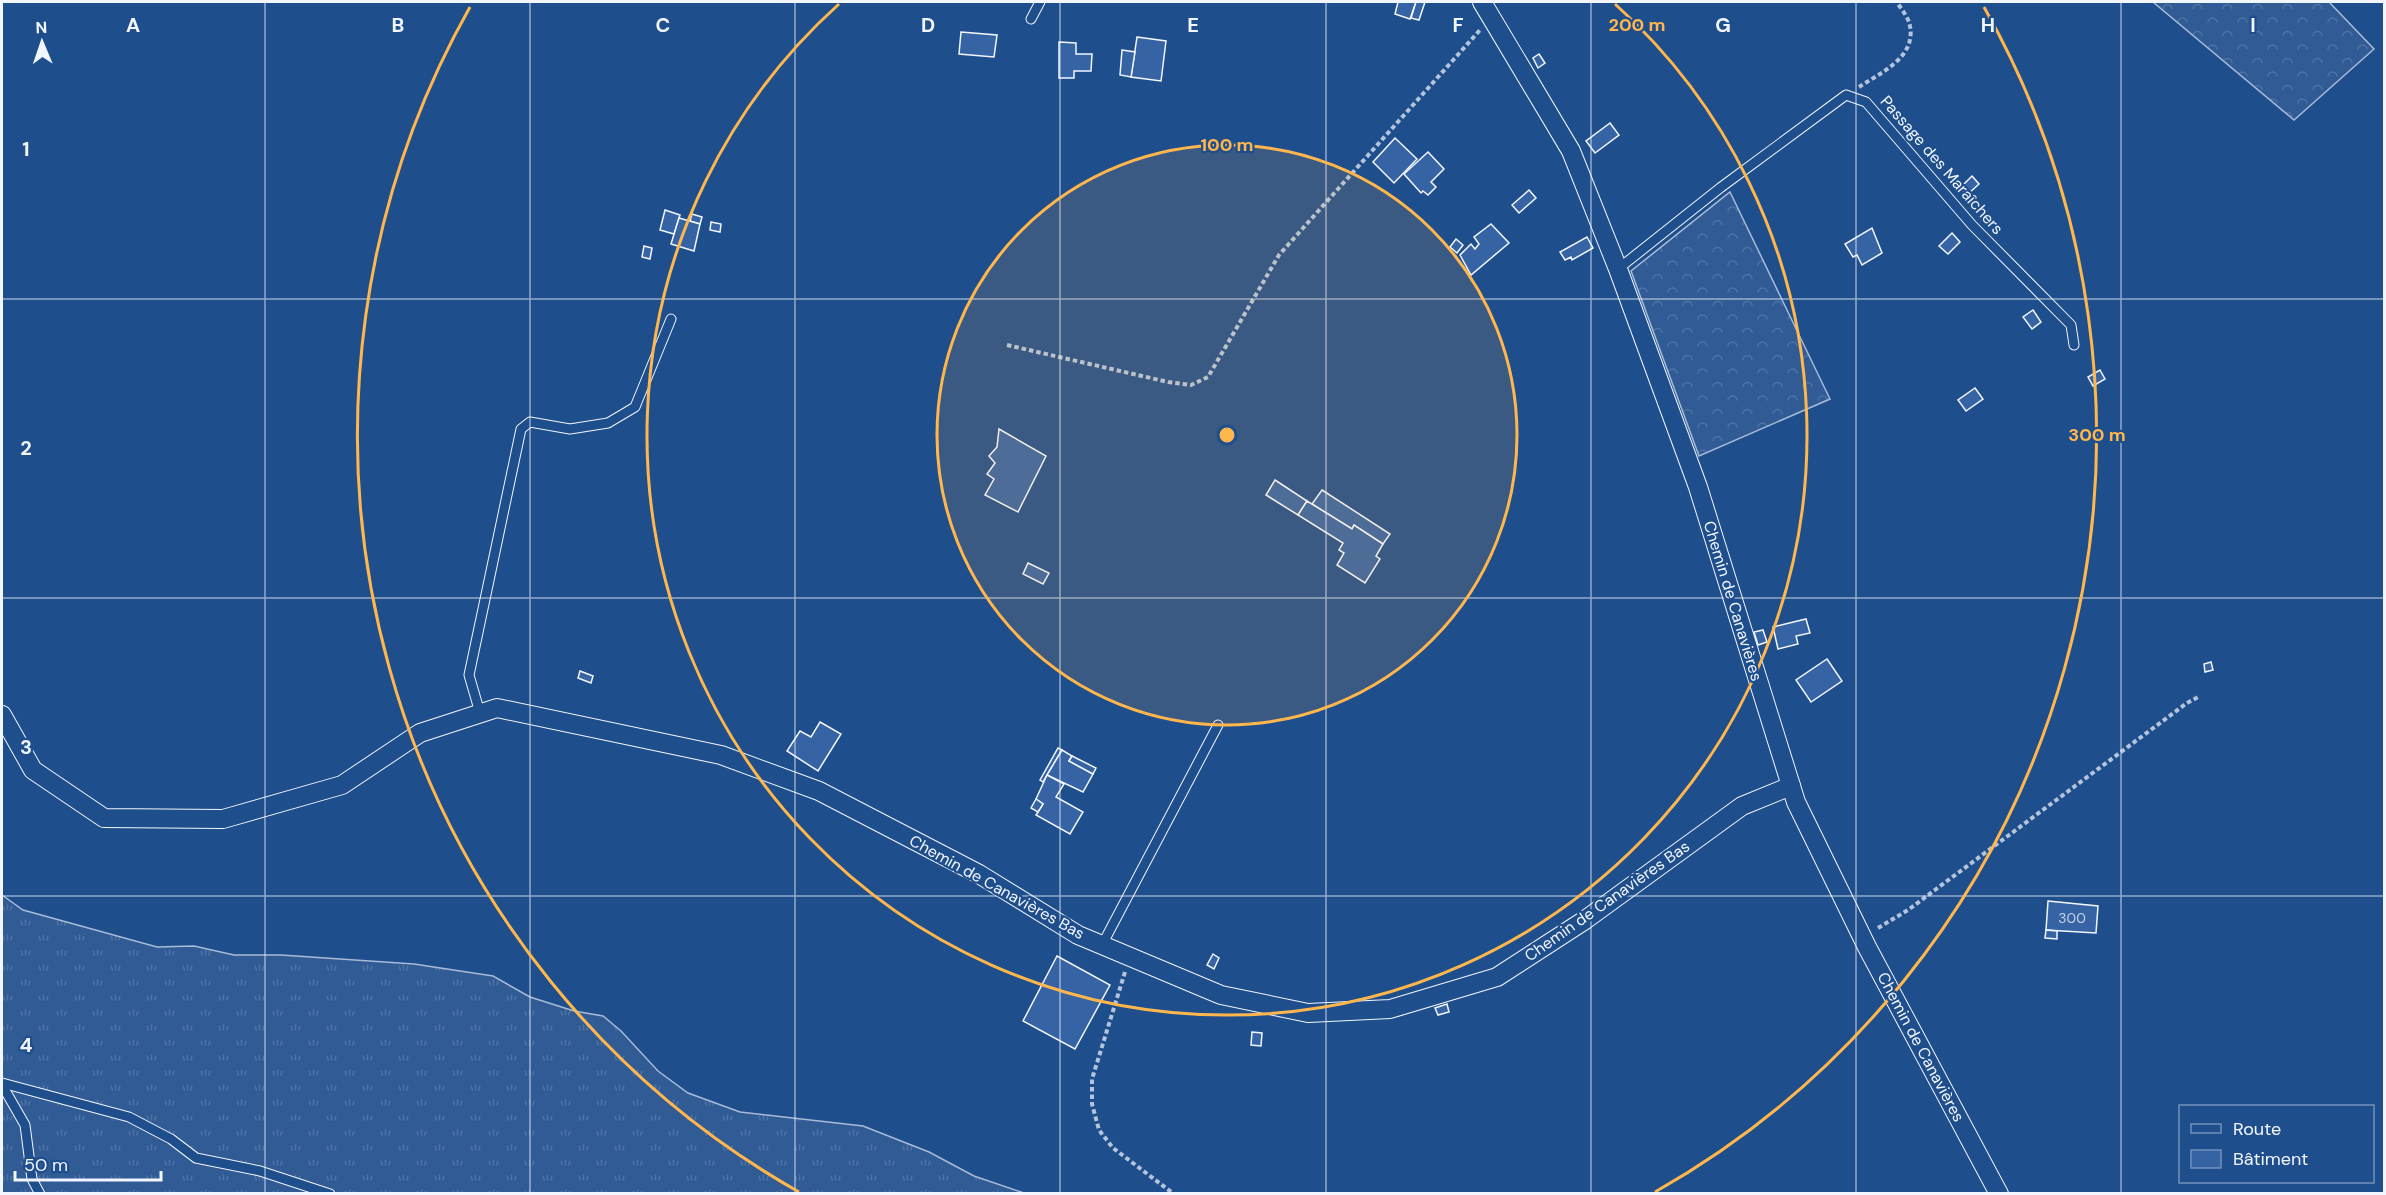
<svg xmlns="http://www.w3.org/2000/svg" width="2386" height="1195" font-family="'DM Sans',sans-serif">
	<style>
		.grass { fill: url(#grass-tufts); stroke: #a8bbd7; stroke-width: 1.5 }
		.forest { fill: url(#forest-crowns); stroke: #a8bbd7; stroke-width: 1.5 }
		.building { fill: #3563a3; stroke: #f2f6ff; stroke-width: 1.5 }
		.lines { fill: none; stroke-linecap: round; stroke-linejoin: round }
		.service-casing { stroke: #f2f6ff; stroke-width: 11 }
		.minor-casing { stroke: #f2f6ff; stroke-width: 20 }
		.path { stroke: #b3c4dc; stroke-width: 4; stroke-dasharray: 4.5 3; stroke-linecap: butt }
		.service { stroke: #1f4e8c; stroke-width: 9 }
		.minor { stroke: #1f4e8c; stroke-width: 18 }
		.grid { fill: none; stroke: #f2f6ff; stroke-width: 1.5; stroke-opacity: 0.55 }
		.ring { fill: none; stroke: #ffb74d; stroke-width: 3 }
		.labels { text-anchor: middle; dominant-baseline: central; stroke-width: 4.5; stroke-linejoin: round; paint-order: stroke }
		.number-label { font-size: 14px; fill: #c3d1e8 }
		.street-label { font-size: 16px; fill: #f2f6ff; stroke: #1f4e8c }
		.grid-label { font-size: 20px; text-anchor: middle; font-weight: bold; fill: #f2f6ff; stroke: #1f4e8c; stroke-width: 4.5; stroke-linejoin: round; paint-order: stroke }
		.centre { fill: #ffb74d; stroke: #1f4e8c; stroke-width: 3 }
		.ring-label { font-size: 18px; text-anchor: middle; font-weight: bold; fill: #ffb74d; stroke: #1f4e8c; stroke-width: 4.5; stroke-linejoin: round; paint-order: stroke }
	</style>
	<defs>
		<pattern id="grass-tufts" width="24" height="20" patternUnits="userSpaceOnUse" patternTransform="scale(1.5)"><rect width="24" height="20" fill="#305b95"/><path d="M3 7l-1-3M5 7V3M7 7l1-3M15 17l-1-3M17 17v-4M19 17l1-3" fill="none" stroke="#4e73a5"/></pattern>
		<pattern id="forest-crowns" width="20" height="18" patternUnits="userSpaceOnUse" patternTransform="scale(1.5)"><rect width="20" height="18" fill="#305b95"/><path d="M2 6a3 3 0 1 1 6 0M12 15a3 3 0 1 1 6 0" fill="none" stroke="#4e73a5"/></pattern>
	</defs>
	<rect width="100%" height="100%" fill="#1f4e8c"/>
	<path class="grass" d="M2,895L23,910L157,947L194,946L234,955H281L414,964L493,976L530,997L574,1011L603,1016L621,1031L658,1071L688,1093L740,1112L863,1126L929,1152L974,1176L1024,1193H2Z"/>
	<g class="forest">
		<path d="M2153,2H2329L2374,49L2294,120Z"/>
		<path d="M1730,192L1830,399L1699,456L1631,271Z"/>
	</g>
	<g class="building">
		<path d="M1398,2H1416L1410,19L1395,14Z"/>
		<path d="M1416,2H1425L1419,20L1411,18Z"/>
		<path d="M961,32L997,35L994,57L959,54Z"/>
		<path d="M1137,37L1166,41L1161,81L1131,77Z"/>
		<path d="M1059,42L1076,43V54H1092L1091,71H1074V78H1059Z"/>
		<path d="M1122,50L1135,52L1131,77L1120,75Z"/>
		<path d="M1539,54L1545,63L1538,68L1533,58Z"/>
		<path d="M1610,123L1619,135L1595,153L1586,141Z"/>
		<path d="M1395,138L1417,159L1394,183L1373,162Z"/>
		<path d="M1428,152L1444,169L1431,182L1436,187L1428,195L1423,191L1421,193L1404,174Z"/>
		<path d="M1972,176L1979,184L1967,195L1960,188Z"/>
		<path d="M1529,190L1536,198L1519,213L1512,205Z"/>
		<path d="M665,210L680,215L674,234L660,230Z"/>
		<path d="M692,214L702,217L700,224L690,221Z"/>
		<path d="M679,218L700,224L694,251L671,244Z"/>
		<path d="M711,222L721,224L720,232L710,230Z"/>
		<path d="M1491,224L1509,243L1471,275L1460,255L1471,244L1475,249L1479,244L1474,237Z"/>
		<path d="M1872,228L1882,253L1862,265L1857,255L1853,257L1845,244Z"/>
		<path d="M1952,233L1960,242L1948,254L1939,246Z"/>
		<path d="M1587,237L1593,248L1572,260L1571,257L1565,260L1560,252Z"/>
		<path d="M1456,239L1463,245L1457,253L1450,247Z"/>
		<path d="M644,246L652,248L650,259L642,257Z"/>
		<path d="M2033,310L2041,322L2032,329L2023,317Z"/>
		<path d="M2100,370L2105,379L2093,386L2088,377Z"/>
		<path d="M1975,388L1983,399L1966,411L1958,400Z"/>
		<path d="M999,429L1046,456L1018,512L985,495L994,479L987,474L995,463L989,456L997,447Z"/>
		<path d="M1275,480L1307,501L1298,515L1266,495Z"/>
		<path d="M1322,490L1390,534L1383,544L1354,525L1352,529L1312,504Z"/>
		<path d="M1307,501L1352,529L1354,525L1383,544L1376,556L1380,559L1365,583L1337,565L1344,553L1339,550L1343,543L1298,515Z"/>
		<path d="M1028,563L1049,573L1043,584L1023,574Z"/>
		<path d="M1806,619L1810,633L1796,636L1798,644L1778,649L1773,627Z"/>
		<path d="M1763,630L1767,642L1758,645L1754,632Z"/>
		<path d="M1827,659L1842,681L1811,702L1796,680Z"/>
		<path d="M2211,662L2213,670L2205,672L2204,664Z"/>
		<path d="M580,671L593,676L591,683L578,678Z"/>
		<path d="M820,722L841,734L818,771L787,751L800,731L811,737Z"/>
		<path d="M1058,748L1062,750L1043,782L1040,780Z"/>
		<path d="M1062,750L1072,756L1069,761L1093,774L1083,792L1047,775Z"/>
		<path d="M1072,756L1096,768L1093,774L1069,761Z"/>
		<path d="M1047,775L1064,784L1056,797L1083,812L1070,834L1036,815L1043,804L1036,799Z"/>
		<path d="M1036,799L1043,804L1038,812L1031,808Z"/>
		<path d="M2048,901L2098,906L2096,933L2046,930Z"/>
		<path d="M2046,930L2057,931V939L2045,938Z"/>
		<path d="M1213,954L1219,958L1214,969L1207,965Z"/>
		<path d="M1057,956L1110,985L1075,1049L1023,1021Z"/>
		<path d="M1447,1004L1449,1012L1438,1015L1435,1008Z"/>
		<path d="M1252,1032L1262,1033L1261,1046L1251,1045Z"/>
	</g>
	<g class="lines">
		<defs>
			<g id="service">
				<path d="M1031,19L1040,2"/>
				<path d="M1618,269L1720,188L1846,95L1866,102L1972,225L2071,325L2074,345"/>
				<path d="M480,713L469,675L521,429L530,422L570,429L608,423L635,407L671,319"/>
				<path d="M1102,945L1218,725"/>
				<path d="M2,1083L129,1117L171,1139L196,1158L260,1171L330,1194"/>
				<path d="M2,1085L25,1125L32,1179L40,1194"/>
			</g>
			<g id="minor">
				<path d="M1482,2L1571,151L1618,269L1698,487L1796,802L1867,947L1999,1194"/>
				<path d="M2,715L33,770L104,818L223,819L342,785L420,733L497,708L721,755L819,791L979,874L1078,935L1221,995L1308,1013L1390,1009L1497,977L1585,920L1742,806L1791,786"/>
			</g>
		</defs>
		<use href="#service" class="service-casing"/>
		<use href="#minor" class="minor-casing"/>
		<g class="path">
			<path d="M1859,87C1880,73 1916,58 1910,26C1909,18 1901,9 1897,2"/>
			<path d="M1007,345L1168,382L1191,385L1208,377L1279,255L1480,30"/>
			<path d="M1878,928L1908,910L2187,703L2200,696"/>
			<path d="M1125,972L1092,1079V1104L1099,1130L1113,1148L1174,1194"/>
		</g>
		<use href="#service" class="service"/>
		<use href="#minor" class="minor"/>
	</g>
	<path class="grid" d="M265,2V1194M530,2V1194M795,2V1194M1060,2V1194M1326,2V1194M1591,2V1194M1856,2V1194M2121,2V1194M2,299H2384M2,598H2384M2,896H2384"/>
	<circle cx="1227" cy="435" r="290" fill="#ffb74d" fill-opacity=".12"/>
	<g class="ring">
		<circle cx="1227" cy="435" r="290"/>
		<path d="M1615 4A580 580 0 1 1 839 4"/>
		<path d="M799 1192A870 870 0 0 1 470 7M1984 7A870 870 0 0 1 1655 1192"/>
	</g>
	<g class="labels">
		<g class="number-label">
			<text x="2072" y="918">300</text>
		</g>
		<g class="street-label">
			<text transform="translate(1942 165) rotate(49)">Passage des Maraîchers</text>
			<text transform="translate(1733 601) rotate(73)">Chemin de Canavières</text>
			<text transform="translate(997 887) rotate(29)">Chemin de Canavières Bas</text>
			<text transform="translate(1607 901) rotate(-35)">Chemin de Canavières Bas</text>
			<text transform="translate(1921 1047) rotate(62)">Chemin de Canavières</text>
		</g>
	</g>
	<g class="grid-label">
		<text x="133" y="32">A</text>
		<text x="398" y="32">B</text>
		<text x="663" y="32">C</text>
		<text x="928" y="32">D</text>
		<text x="1193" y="32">E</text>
		<text x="1458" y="32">F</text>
		<text x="1723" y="32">G</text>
		<text x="1988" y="32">H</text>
		<text x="2253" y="32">I</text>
		<text x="26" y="156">1</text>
		<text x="26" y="455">2</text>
		<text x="26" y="754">3</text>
		<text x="26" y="1052">4</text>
	</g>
	<circle cx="1227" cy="435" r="9" class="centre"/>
	<g class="ring-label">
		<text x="1637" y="31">200 m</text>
		<text x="1227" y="151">100 m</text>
		<text x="2097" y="441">300 m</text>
	</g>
	<rect width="2386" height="1195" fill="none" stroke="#f2f6ff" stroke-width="6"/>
	<rect x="2179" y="1105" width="195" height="78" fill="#1f4e8c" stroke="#7391ba" stroke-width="1.5"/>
	<rect x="2191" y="1124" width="30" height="9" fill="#1f4e8c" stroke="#7391ba" stroke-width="1.5"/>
	<text x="2233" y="1135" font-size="18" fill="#f2f6ff">Route</text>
	<rect x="2191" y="1150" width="30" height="18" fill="#3563a3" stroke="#7391ba" stroke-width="1.5"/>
	<text x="2233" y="1165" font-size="18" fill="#f2f6ff">Bâtiment</text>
	<g transform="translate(42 42) rotate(358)" stroke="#1f4e8c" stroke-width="4.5" paint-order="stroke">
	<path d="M0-4.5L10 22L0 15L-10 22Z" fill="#f2f6ff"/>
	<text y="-9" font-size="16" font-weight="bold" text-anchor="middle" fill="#f2f6ff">N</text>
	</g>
	<path d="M15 1171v9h146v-9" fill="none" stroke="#f2f6ff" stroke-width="3"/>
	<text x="24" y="1171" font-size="18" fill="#f2f6ff" stroke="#1f4e8c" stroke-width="4.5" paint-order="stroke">50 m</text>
</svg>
